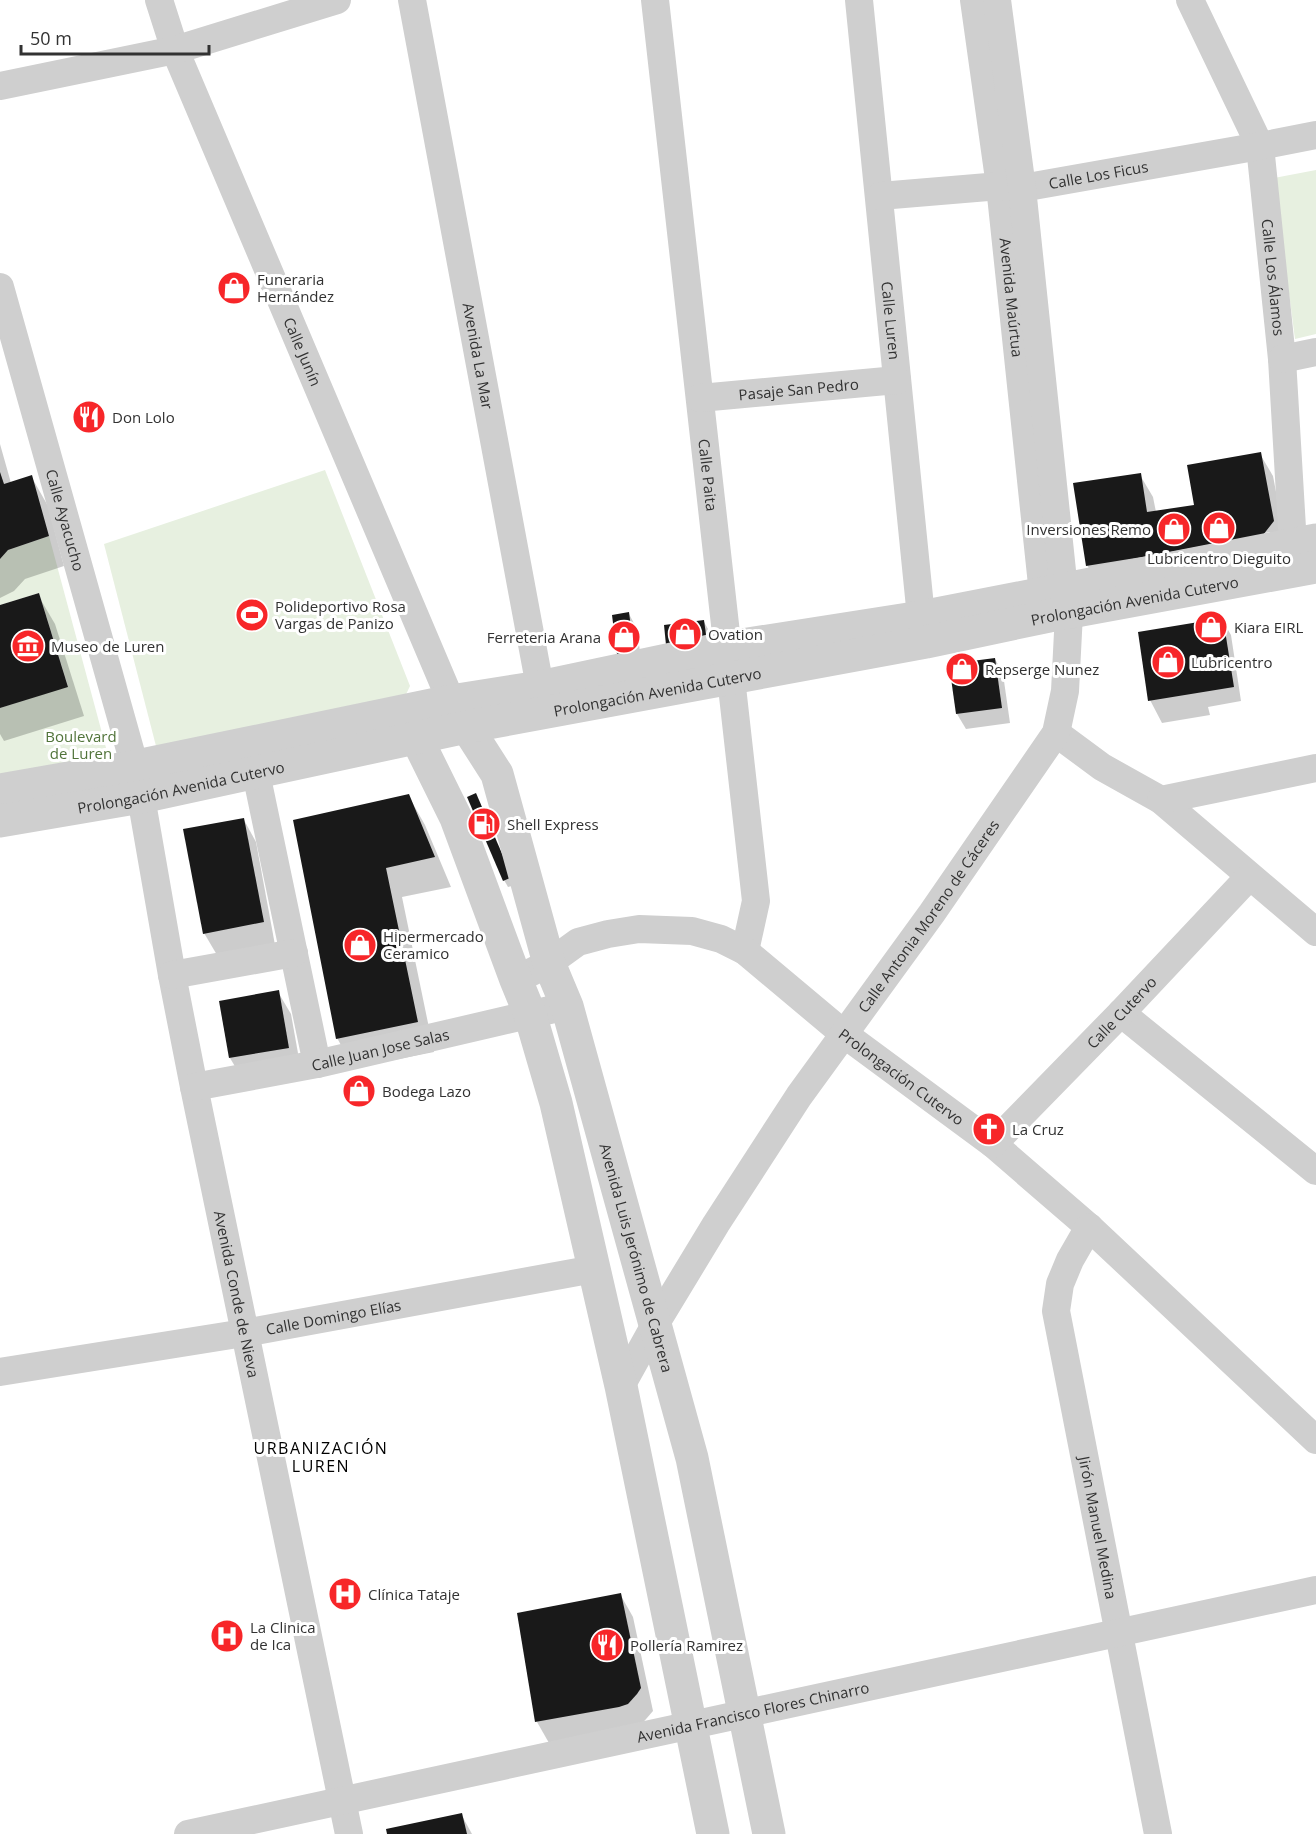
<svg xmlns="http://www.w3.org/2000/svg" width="1316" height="1834" font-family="'Open Sans',sans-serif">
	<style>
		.green { fill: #e7f0e0 }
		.shadow { fill: #0003; fill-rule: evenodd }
		.building { fill: #191919 }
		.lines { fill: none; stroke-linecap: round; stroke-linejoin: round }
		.minor { stroke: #cfcfcf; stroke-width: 28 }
		.tertiary { stroke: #cfcfcf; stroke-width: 33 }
		.labels { text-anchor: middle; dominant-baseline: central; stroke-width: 6; stroke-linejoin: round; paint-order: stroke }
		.street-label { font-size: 15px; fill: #323232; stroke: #fff }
		.poi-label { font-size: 15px; fill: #323232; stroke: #fff; text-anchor: start }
		.park-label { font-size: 15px; fill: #51743a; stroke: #fff }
		.neighbourhood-label { font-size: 16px; letter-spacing: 1.5px; fill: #000; stroke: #fff }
	</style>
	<rect width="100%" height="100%" fill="#fff"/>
	<g class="green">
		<path d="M1316,170V334L1295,339L1274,178Z"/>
		<path d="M325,470L410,686L398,711L156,746L104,544Z"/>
		<path d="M49,536L109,759L0,780V708L68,686L39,593L0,605V559L8,550Z"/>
	</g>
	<g class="shadow">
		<path d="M0,444L11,483L31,476L48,506L64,566L25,579L14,591L0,598Z"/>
		<path d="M1260,454L1273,476L1286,544L1100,587L1087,565L1140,475L1153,497L1156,512L1193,506ZM1270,532V535L1209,543Z"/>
		<path d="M38,595L55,624L84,716L4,741L0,734V606Z"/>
		<path d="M629,614L637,629L643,675L614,616Z"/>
		<path d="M1222,620L1231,635L1241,701L1208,707L1210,715L1162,723L1150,700Z"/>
		<path d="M704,622L712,636L677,670Z"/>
		<path d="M995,659L1003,674L1010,723L966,729L957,714L951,665Z"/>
		<path d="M408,795L425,825L451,887L402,897L434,1052L354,1068L337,1038L294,821Z"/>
		<path d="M469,797L515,885L508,887L504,880Z"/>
		<path d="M244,820L256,842L275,945L217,955L204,933Z"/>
		<path d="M278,992L291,1014L301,1070L243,1080L230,1058Z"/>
		<path d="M620,1594L633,1617L653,1711L640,1726L561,1764L537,1722Z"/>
		<path d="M461,1814L472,1834H389Z"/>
	</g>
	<g class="building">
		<path d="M1261,452L1274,521L1263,535L1154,555L1086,566L1073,483L1141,473L1147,512L1194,505L1187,465Z"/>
		<path d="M0,472L4,484L32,475L49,536L8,550L0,559Z"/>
		<path d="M39,593L68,687L0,708V605Z"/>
		<path d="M629,612L635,660L618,662L612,615Z"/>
		<path d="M1223,618L1234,687L1148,701L1138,632Z"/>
		<path d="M704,620L707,642L667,655L664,625Z"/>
		<path d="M995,658L1002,708L956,714L949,664Z"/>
		<path d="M476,793L512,877L503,881L467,797Z"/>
		<path d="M409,794L435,857L386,868L418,1022L336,1039L293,820Z"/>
		<path d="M244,818L264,922L203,934L183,829Z"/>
		<path d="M279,990L289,1048L229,1058L219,1001Z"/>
		<path d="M621,1593L641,1688L637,1694L628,1704L619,1707L535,1722L517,1613Z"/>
		<path d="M462,1813L467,1834H387L386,1829Z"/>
	</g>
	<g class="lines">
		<g class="minor">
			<path id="s1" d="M159,0L175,50L451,701"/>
			<path id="s2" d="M412,0L540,687L543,707"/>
			<path id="s3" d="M655,0L756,901L745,951"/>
			<path id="s4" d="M859,0L921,617L926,639"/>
			<path id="s5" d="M974,0L1000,186L1043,594L1048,615"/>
			<path id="s6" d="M1190,0L1260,146L1282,359L1293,545L1297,565"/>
			<path d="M0,86L175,50L337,0"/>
			<path id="s7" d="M880,196L1000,186L1022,188L1260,146L1316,135"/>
			<path id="s8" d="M0,287L131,753L137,766L141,797L172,975L194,1087L349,1834"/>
			<path d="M1282,359L1316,352"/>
			<path id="s9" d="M700,398L897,380"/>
			<path d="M1056,733L1102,767L1161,800L1316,932"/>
			<path d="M256,773L317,1064"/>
			<path d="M1161,800L1316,768"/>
			<path d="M172,975L294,953"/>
			<path id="s10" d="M516,980L549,963L578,942L608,934L639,929L692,931L721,939L745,951L844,1034L993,1144L1089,1227L1316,1440"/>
			<path d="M1121,1013L1316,1171"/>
			<path id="s11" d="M194,1087L317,1064L567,1006"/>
			<path id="s12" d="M993,1144L1121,1013L1249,877"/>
			<path id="s13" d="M1089,1227L1070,1260L1060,1284L1056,1311L1158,1834"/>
			<path id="s14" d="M0,1372L244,1333L594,1269"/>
			<path id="s15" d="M621,1386L656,1323L716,1224L799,1096L932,913L1056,733L1065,691L1069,613L1064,590L1022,188L997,0"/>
			<path id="s16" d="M188,1834L1316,1590"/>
		</g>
		<g class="tertiary">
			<path id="s17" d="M456,710L497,774L549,963L567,1006L692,1458L769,1834"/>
			<path d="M416,737L456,818L516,980L530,1014L556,1103L621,1386L713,1834"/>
			<path d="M0,790L137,766L451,701L540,687L729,647L921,617L1316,540"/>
			<path id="s18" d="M0,821L141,797L466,727L926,642L1049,616L1316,567"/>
		</g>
	</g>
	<defs>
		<symbol id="shop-disc" viewBox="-11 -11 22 22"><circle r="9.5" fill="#f72629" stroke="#fff"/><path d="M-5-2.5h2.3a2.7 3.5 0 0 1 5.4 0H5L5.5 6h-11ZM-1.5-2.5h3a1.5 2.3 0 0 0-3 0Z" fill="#fff"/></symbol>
		<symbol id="restaurant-disc" viewBox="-11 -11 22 22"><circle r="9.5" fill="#f72629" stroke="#fff"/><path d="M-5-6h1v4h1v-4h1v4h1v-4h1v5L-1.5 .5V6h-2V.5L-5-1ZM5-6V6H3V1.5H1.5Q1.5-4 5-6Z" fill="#fff"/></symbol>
		<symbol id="stadium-disc" viewBox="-11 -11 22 22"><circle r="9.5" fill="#f72629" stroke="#fff"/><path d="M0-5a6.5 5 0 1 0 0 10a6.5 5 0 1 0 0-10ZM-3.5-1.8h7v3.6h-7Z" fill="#fff"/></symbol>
		<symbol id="museum-disc" viewBox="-11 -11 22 22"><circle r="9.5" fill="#f72629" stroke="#fff"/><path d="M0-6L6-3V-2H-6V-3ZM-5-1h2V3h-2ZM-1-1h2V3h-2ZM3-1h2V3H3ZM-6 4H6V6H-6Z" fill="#fff"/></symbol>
		<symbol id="fuel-disc" viewBox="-11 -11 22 22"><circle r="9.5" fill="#f72629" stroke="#fff"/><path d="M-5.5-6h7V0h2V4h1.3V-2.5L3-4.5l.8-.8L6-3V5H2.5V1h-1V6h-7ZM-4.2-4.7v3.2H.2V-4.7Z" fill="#fff"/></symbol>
		<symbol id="church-disc" viewBox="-11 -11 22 22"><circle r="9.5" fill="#f72629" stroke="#fff"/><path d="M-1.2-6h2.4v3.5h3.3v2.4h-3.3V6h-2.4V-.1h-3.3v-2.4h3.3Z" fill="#fff"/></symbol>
		<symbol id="hospital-disc" viewBox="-11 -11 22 22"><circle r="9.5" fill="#f72629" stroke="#fff"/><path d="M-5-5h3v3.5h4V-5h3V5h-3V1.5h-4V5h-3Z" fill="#fff"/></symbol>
	</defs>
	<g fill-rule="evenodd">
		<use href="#shop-disc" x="215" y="269" width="38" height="38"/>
		<use href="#restaurant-disc" x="70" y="398" width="38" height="38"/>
		<use href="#shop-disc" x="1200" y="509" width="38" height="38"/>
		<use href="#shop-disc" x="1155" y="510" width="38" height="38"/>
		<use href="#stadium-disc" x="233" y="596" width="38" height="38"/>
		<use href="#shop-disc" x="1192" y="608" width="38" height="38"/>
		<use href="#shop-disc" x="666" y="615" width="38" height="38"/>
		<use href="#shop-disc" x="605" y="618" width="38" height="38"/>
		<use href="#museum-disc" x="9" y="627" width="38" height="38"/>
		<use href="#shop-disc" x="1149" y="643" width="38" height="38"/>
		<use href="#shop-disc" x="943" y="650" width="38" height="38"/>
		<use href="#fuel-disc" x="465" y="805" width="38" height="38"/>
		<use href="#shop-disc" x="341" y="926" width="38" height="38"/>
		<use href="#shop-disc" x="340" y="1072" width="38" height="38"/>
		<use href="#church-disc" x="970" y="1110" width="38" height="38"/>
		<use href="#hospital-disc" x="326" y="1575" width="38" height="38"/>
		<use href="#hospital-disc" x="208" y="1617" width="38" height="38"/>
		<use href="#restaurant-disc" x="588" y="1626" width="38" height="38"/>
	</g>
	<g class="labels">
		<g class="street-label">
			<text stroke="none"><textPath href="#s7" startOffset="220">Calle Los Ficus</textPath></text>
			<text stroke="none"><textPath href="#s6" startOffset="294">Calle Los Álamos</textPath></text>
			<text stroke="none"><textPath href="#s5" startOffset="300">Avenida Maúrtua</textPath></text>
			<text stroke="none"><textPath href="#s4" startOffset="322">Calle Luren</textPath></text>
			<text stroke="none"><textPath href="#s1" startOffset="380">Calle Junín</textPath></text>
			<text stroke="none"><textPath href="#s2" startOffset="362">Avenida La Mar</textPath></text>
			<text stroke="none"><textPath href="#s9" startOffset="99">Pasaje San Pedro</textPath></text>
			<text stroke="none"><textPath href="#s3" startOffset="478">Calle Paita</textPath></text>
			<text stroke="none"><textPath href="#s8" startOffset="242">Calle Ayacucho</textPath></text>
			<text stroke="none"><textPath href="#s18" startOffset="1156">Prolongación Avenida Cutervo</textPath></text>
			<text stroke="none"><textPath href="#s18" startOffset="670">Prolongación Avenida Cutervo</textPath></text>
			<text stroke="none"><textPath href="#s18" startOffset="184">Prolongación Avenida Cutervo</textPath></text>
			<text stroke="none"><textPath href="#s15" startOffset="562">Calle Antonia Moreno de Cáceres</textPath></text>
			<text stroke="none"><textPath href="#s12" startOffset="184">Calle Cutervo</textPath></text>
			<text stroke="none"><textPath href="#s11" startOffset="190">Calle Juan Jose Salas</textPath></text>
			<text stroke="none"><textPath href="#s10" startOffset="446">Prolongación Cutervo</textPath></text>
			<text stroke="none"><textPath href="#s17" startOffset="580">Avenida Luis Jerónimo de Cabrera</textPath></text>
			<text stroke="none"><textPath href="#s8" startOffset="1036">Avenida Conde de Nieva</textPath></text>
			<text stroke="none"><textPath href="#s14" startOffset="338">Calle Domingo Elías</textPath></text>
			<text stroke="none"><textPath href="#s13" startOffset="312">Jirón Manuel Medina</textPath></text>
			<text stroke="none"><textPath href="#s16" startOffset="578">Avenida Francisco Flores Chinarro</textPath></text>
		</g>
		<g class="poi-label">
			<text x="257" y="279">Funeraria<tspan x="257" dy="17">Hernández</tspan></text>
			<text x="112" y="417">Don Lolo</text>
			<text x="1151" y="529" text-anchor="end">Inversiones Remo</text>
			<text x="1219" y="558" text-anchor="middle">Lubricentro Dieguito</text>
			<text x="275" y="606">Polideportivo Rosa<tspan x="275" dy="17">Vargas de Panizo</tspan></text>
			<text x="1234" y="627">Kiara EIRL</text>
			<text x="708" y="634">Ovation</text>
			<text x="601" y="637" text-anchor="end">Ferreteria Arana</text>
			<text x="51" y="646">Museo de Luren</text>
			<text x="1191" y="662">Lubricentro</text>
			<text x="985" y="669">Repserge Nunez</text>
			<text x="507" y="824">Shell Express</text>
			<text x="383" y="936">Hipermercado<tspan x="383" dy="17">Ceramico</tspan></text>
			<text x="382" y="1091">Bodega Lazo</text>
			<text x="1012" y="1129">La Cruz</text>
			<text x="368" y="1594">Clínica Tataje</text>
			<text x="250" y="1627">La Clinica<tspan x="250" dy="17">de Ica</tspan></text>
			<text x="630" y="1645">Pollería Ramirez</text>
		</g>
		<g class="park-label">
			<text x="81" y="736">Boulevard<tspan x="81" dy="17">de Luren</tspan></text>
		</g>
		<g class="neighbourhood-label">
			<text x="321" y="1448">URBANIZACIÓN<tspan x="321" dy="18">LUREN</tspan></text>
		</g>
	</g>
	<path d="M21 45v9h188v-9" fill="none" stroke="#323232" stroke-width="3"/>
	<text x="30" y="45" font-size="18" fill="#323232" stroke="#ffffff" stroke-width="4.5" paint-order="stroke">50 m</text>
</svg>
